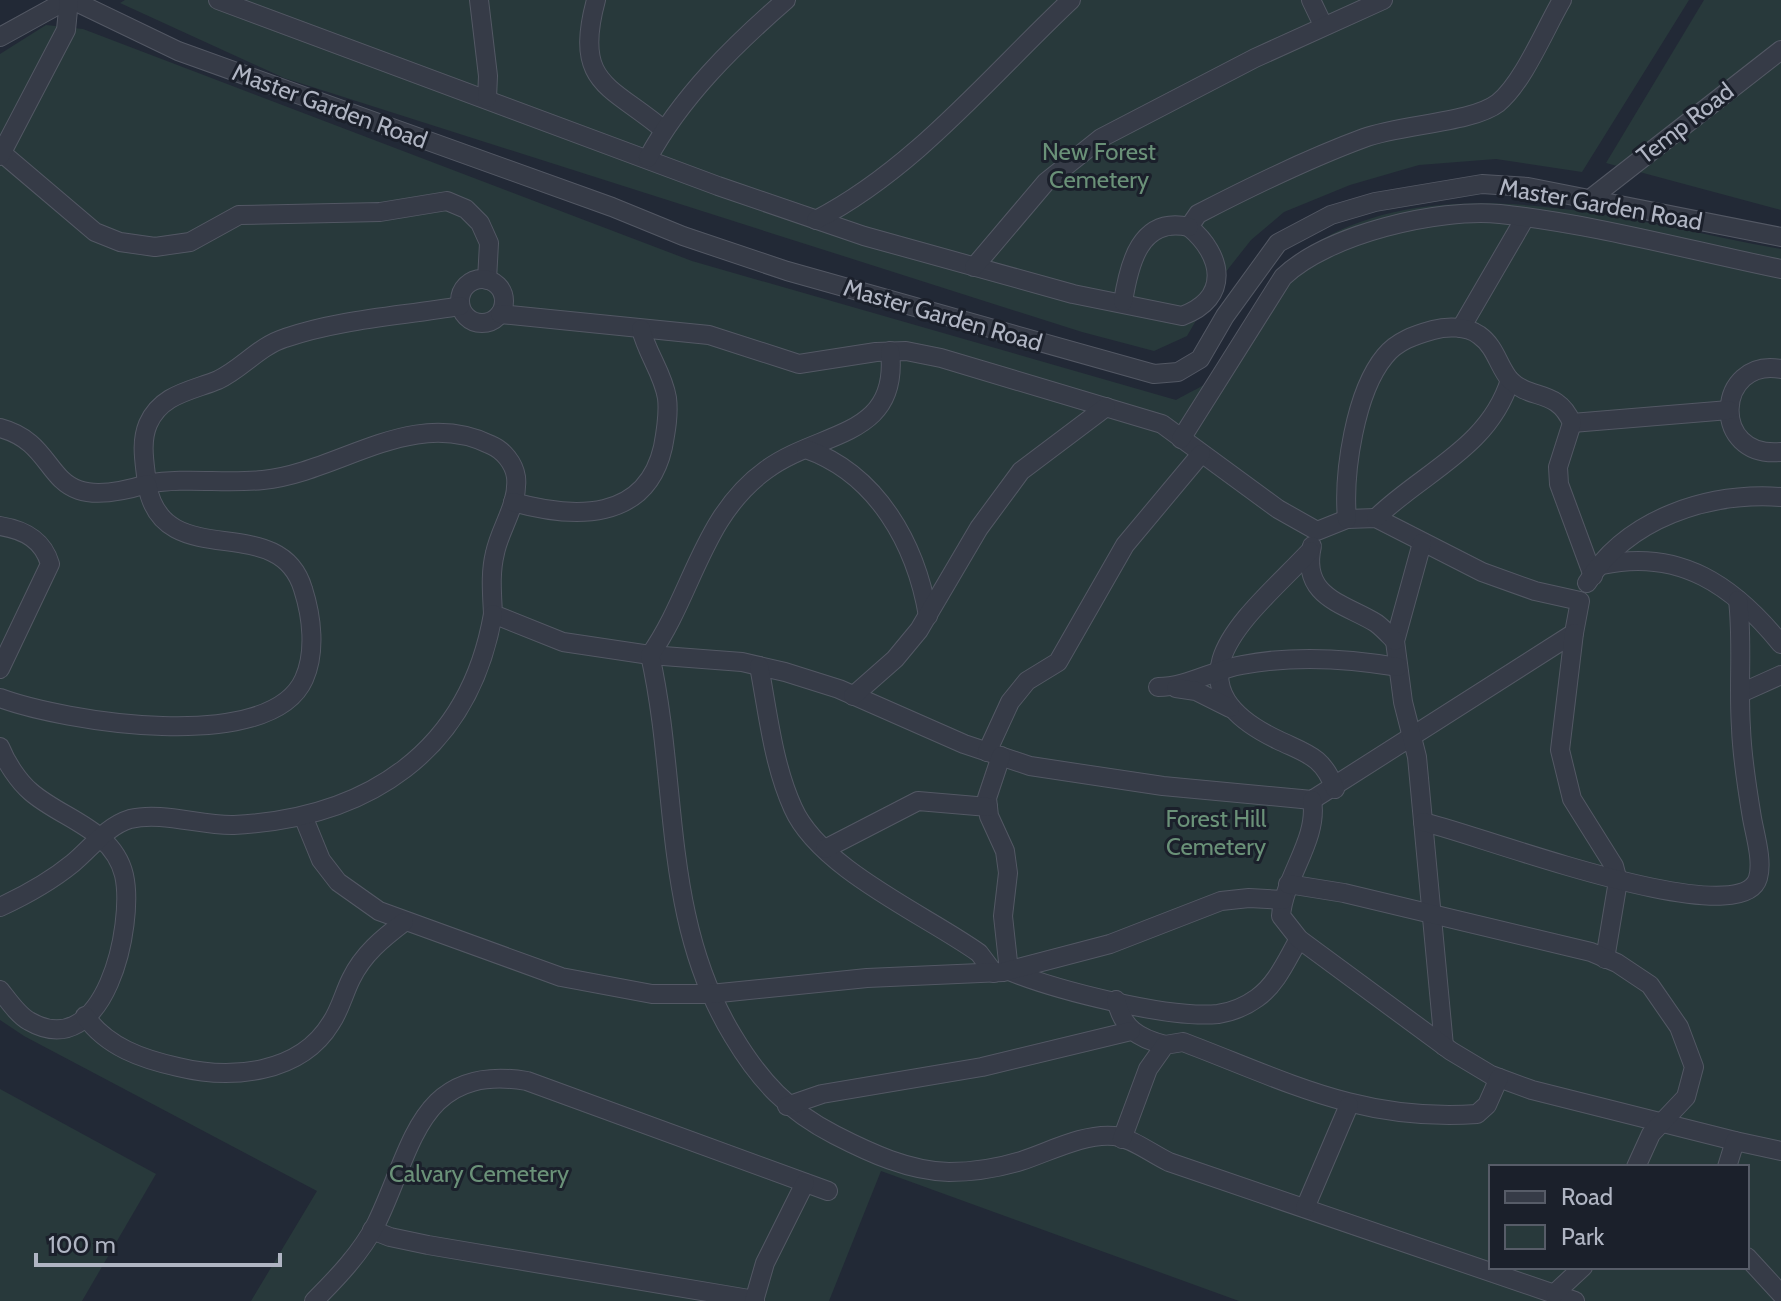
<svg xmlns="http://www.w3.org/2000/svg" width="1781" height="1301" font-family="Cabin,sans-serif">
	<style>
		.green { fill: #28393b; fill-rule: evenodd }
		.lines { fill: none; stroke-linecap: round; stroke-linejoin: round }
		.minor-casing { stroke: #535864; stroke-width: 20 }
		.minor { stroke: #363b47; stroke-width: 18 }
		.labels { text-anchor: middle; dominant-baseline: central; stroke-width: 6; stroke-linejoin: round; paint-order: stroke }
		.street-label { font-size: 24px; fill: #b0b5c3; stroke: #1b202b }
		.park-label { font-size: 24px; fill: #6a9178; stroke: #1b202b }
	</style>
	<rect width="100%" height="100%" fill="#222936"/>
	<g class="green">
		<path d="M125,0H1689L1582,172L1496,159L1419,165L1350,185L1284,212L1251,240L1221,278L1187,336L1154,351L1082,332L284,78L120,3Z"/>
		<path d="M1704,0H1781V210L1606,163Z"/>
		<path d="M46,25L83,29L692,261L1176,400C1187,393 1204,387 1213,378C1240,351 1251,297 1280,270C1410,151 1628,222 1781,249V1301H1239L881,1171L829,1301H251L317,1191L24,1036L0,1020V54ZM1491,1167H1747V1267H1491Z"/>
		<path d="M0,1089L156,1174L82,1301H0Z"/>
	</g>
	<g class="lines">
		<defs>
			<g id="minor">
				<path d="M72,0L178,51L612,207L683,236L787,271L1154,374L1178,372L1200,359L1225,316L1278,243L1331,215L1375,202L1482,184L1528,187L1781,237"/>
				<path d="M218,0L718,186L864,236L1073,294L1182,316C1231,298 1223,255 1189,227L1198,214C1252,186 1307,159 1364,138C1402,124 1472,123 1498,103C1523,83 1545,29 1562,0"/>
				<path d="M479,0L488,76L487,98"/>
				<path d="M596,0C573,85 611,85 664,130"/>
				<path d="M1311,0L1323,25"/>
				<path d="M0,37L67,0"/>
				<path d="M2,153L95,232L120,242L155,247L190,242L239,215L380,212L447,201L466,209L480,223L489,243L487,280"/>
				<path d="M0,156L66,30L69,0"/>
				<path d="M648,158C681,97 734,45 786,0"/>
				<path d="M1590,199L1781,50"/>
				<path d="M816,220C915,169 991,75 1071,0"/>
				<path d="M974,267L1046,182L1101,138L1255,58L1383,0"/>
				<circle cx="482" cy="301" r="22"/>
				<path d="M1123,302C1129,264 1140,216 1189,227"/>
				<path d="M460,306C402,316 340,319 285,338C259,346 242,369 218,380C191,391 161,394 148,424C140,443 145,464 147,484C186,477 224,484 263,480C340,472 412,406 491,445C503,450 514,463 516,477C519,504 500,528 495,553C490,573 492,593 493,614L563,642L650,655L742,662L785,672L839,689L964,744L1030,766L1163,786L1312,800L1574,633L1580,601L1535,591L1482,572L1376,518L1347,519L1317,531L1278,509L1162,424L941,358L906,351L876,352L799,364L709,335L500,314"/>
				<path d="M1461,328L1525,218"/>
				<path d="M890,351C900,439 820,430 766,470C702,516 693,594 650,655C679,784 661,918 733,1036C760,1081 788,1111 835,1135C870,1153 909,1171 949,1172C972,1172 998,1168 1021,1161C1049,1152 1084,1133 1114,1136C1132,1138 1152,1154 1169,1162L1575,1301"/>
				<path d="M1781,369C1716,357 1709,459 1781,452"/>
				<path d="M1572,423L1729,410"/>
				<path d="M0,428C68,446 37,518 147,484C162,576 279,508 303,589C312,617 316,652 304,679C270,756 62,721 0,698"/>
				<path d="M1181,439L1283,277C1328,234 1438,208 1500,214C1594,224 1688,250 1781,269"/>
				<path d="M806,449C877,474 916,544 928,616"/>
				<path d="M513,502C574,519 646,522 663,447C666,431 669,414 667,398C663,373 647,354 641,329"/>
				<path d="M1376,518C1423,472 1489,448 1510,380"/>
				<path d="M1347,519C1343,473 1355,392 1385,356C1397,341 1415,335 1433,330C1447,326 1467,326 1479,335C1496,347 1498,366 1510,380C1531,401 1557,388 1572,423L1558,467L1559,484L1593,576"/>
				<path d="M0,526C25,530 43,540 50,564L0,669"/>
				<path d="M1422,543L1395,641L1403,702L1417,757L1444,1046"/>
				<path d="M1312,546C1300,598 1346,604 1376,623C1383,628 1389,635 1395,641"/>
				<path d="M1310,551C1252,613 1156,682 1278,740C1307,754 1323,756 1335,789"/>
				<path d="M1602,565C1680,548 1734,586 1781,644"/>
				<path d="M1587,583C1627,518 1708,492 1781,497"/>
				<path d="M1574,633L1560,750L1572,799L1614,866L1618,881L1605,959"/>
				<path d="M759,666C768,713 773,764 793,808C820,869 926,915 979,953L994,973"/>
				<path d="M1158,687C1187,687 1213,670 1242,665C1294,655 1346,658 1398,667"/>
				<path d="M1176,688L1196,691L1230,708"/>
				<path d="M1741,693L1781,675"/>
				<path d="M853,696L895,659L919,630L979,528L1021,471L1106,407"/>
				<path d="M0,747C6,762 18,781 31,792C62,819 113,829 124,875C135,924 105,1065 29,1021C18,1015 8,1000 0,990"/>
				<path d="M987,752L1010,702L1027,681L1058,662L1125,545L1201,454"/>
				<path d="M1001,756L987,798L989,816L1005,851L1008,873L1003,916L1009,971C1056,990 1168,1019 1218,1014C1231,1012 1246,1006 1257,998C1277,984 1287,959 1299,939"/>
				<path d="M1312,800C1319,839 1284,877 1281,916L1299,939L1451,1051L1491,1075L1532,1090L1735,1141"/>
				<path d="M303,816L321,860L338,882L379,911L561,977L652,994H710L867,978L1003,972L1110,944L1221,901L1249,898L1283,900"/>
				<path d="M1423,822C1469,831 1741,937 1758,878C1763,861 1755,835 1752,818C1747,788 1742,758 1741,728C1738,685 1743,643 1738,600"/>
				<path d="M825,849L918,801L988,807"/>
				<path d="M1288,884L1344,893L1591,952L1617,963L1650,985L1679,1027L1694,1067L1686,1097L1651,1134L1636,1167"/>
				<path d="M0,907C26,895 51,881 73,863C91,848 107,826 130,819C162,811 201,826 234,825C368,818 469,752 493,614"/>
				<path d="M1116,1000C1123,1029 1138,1038 1165,1045"/>
				<path d="M85,1016C107,1047 142,1059 178,1067C231,1080 300,1074 331,1023C340,1010 344,993 351,979C363,954 383,938 404,922"/>
				<path d="M787,1106L822,1094L982,1067L1131,1031"/>
				<path d="M1122,1139L1148,1069L1165,1045L1183,1042C1286,1081 1361,1122 1477,1114L1487,1105L1499,1078"/>
				<path d="M1727,1167L1735,1141L1781,1151"/>
				<path d="M1305,1208L1349,1105"/>
				<path d="M372,1230L390,1237L428,1245L755,1300"/>
				<path d="M1747,1257L1781,1294"/>
				<path d="M1555,1293L1583,1267"/>
				<path d="M314,1301C337,1278 361,1253 376,1224C413,1149 418,1063 527,1081L828,1191"/>
				<path d="M754,1301L765,1263L805,1183"/>
			</g>
		</defs>
		<use href="#minor" class="minor-casing"/>
		<use href="#minor" class="minor"/>
	</g>
	<g class="labels">
		<g class="street-label">
			<text transform="translate(330 106) rotate(20)">Master Garden Road</text>
			<text transform="translate(1685 123) rotate(-38)">Temp Road</text>
			<text transform="translate(1601 204) rotate(10)">Master Garden Road</text>
			<text transform="translate(943 315) rotate(16)">Master Garden Road</text>
		</g>
		<g class="park-label">
			<text x="1099" y="151">New Forest<tspan x="1099" dy="28">Cemetery</tspan></text>
			<text x="1216" y="818">Forest Hill<tspan x="1216" dy="28">Cemetery</tspan></text>
			<text x="479" y="1173">Calvary Cemetery</text>
		</g>
	</g>
	<rect x="1489" y="1165" width="260" height="104" fill="#1b202b" stroke="#575c68" stroke-width="2"/>
	<rect x="1505" y="1191" width="40" height="12" fill="#363b47" stroke="#575c68" stroke-width="2"/>
	<text x="1561" y="1205" font-size="24" fill="#b0b5c3">Road</text>
	<rect x="1505" y="1225" width="40" height="24" fill="#28393b" stroke="#575c68" stroke-width="2"/>
	<text x="1561" y="1245" font-size="24" fill="#b0b5c3">Park</text>
	<path d="M36 1253v12h244v-12" fill="none" stroke="#b0b5c3" stroke-width="4"/>
	<text x="48" y="1253" font-size="24" fill="#b0b5c3" stroke="#1b202b" stroke-width="6" paint-order="stroke">100 m</text>
</svg>
